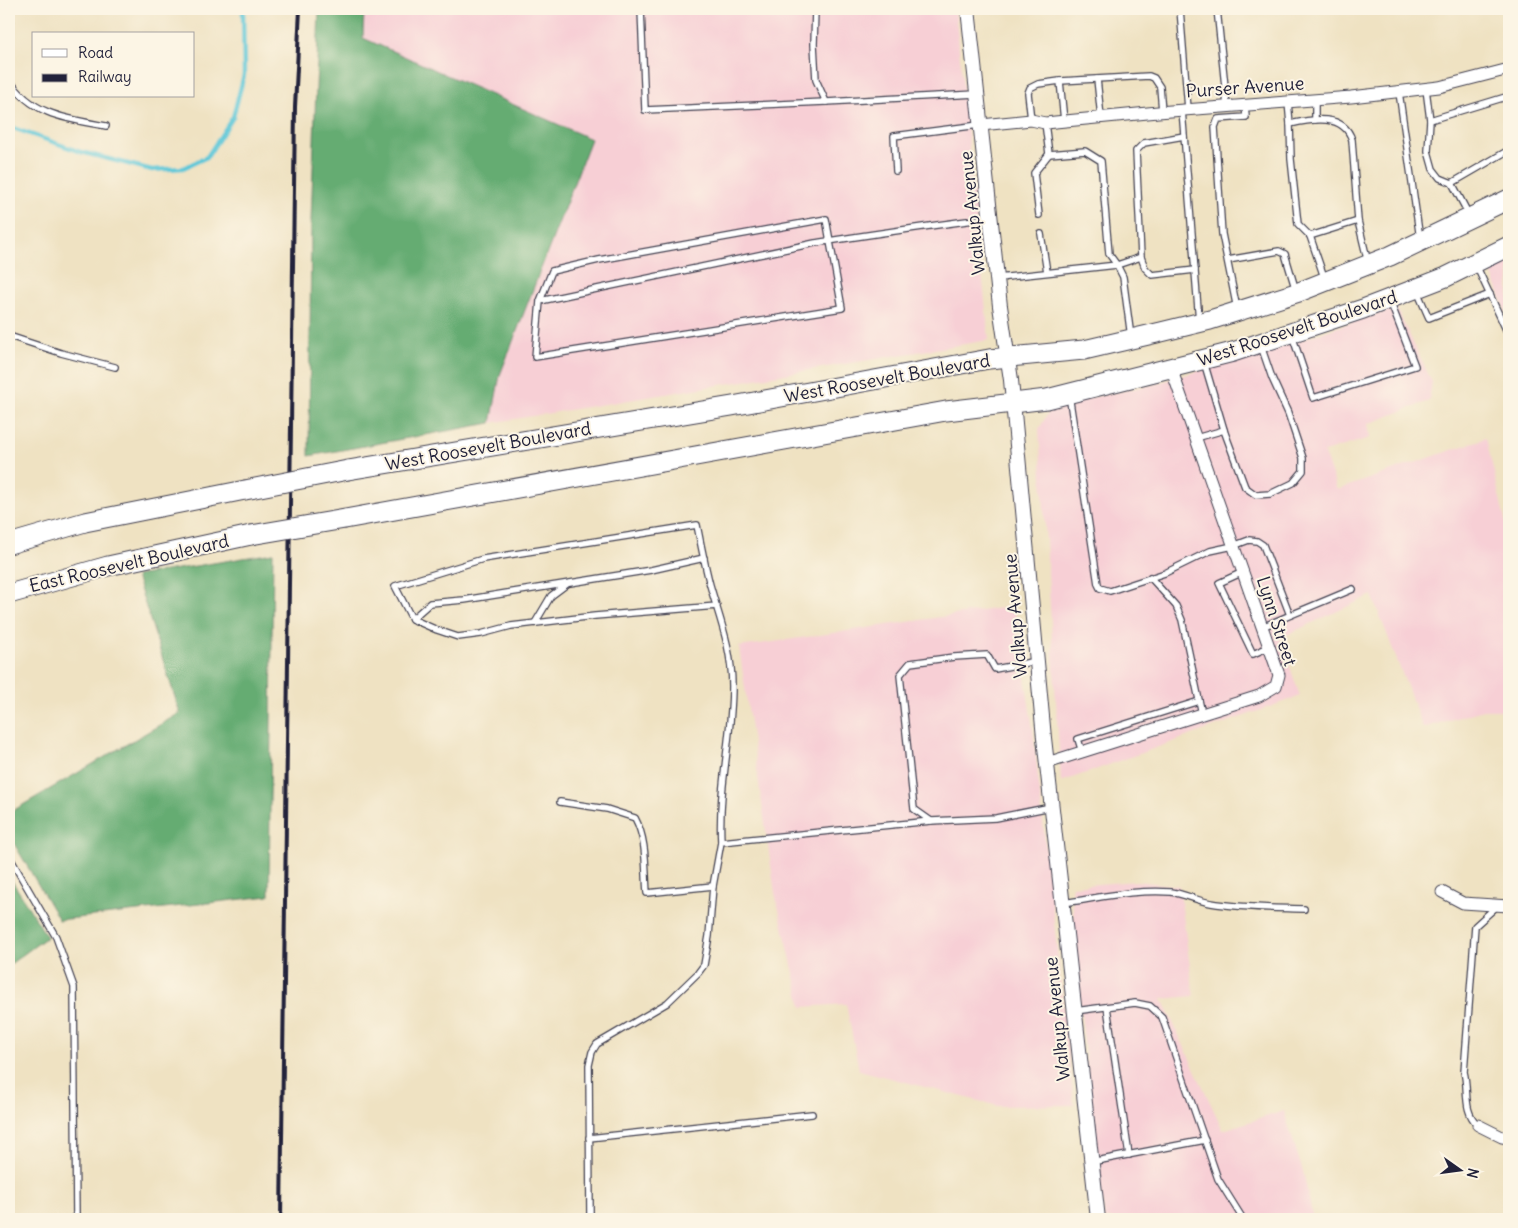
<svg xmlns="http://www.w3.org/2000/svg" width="1518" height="1228" font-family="Delius,sans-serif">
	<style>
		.built { fill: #f7cfd5 }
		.forest { fill: #65ac72; stroke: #446756 }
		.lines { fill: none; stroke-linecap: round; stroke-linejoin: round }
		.stream { stroke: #5dc7d8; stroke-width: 4.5 }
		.service-casing { stroke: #413f4f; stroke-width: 8 }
		.minor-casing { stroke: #413f4f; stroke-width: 13 }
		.tertiary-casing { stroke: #413f4f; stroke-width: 16 }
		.trunk-casing { stroke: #413f4f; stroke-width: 21 }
		.service { stroke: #fff; stroke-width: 5.5 }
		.minor { stroke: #fff; stroke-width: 11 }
		.tertiary { stroke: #fff; stroke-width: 14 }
		.trunk { stroke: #fff; stroke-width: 19 }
		.rail { stroke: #22223b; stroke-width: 4 }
		.trunk-bridge-casing { stroke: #413f4f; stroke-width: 21; stroke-linecap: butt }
		.trunk-bridge { stroke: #fff; stroke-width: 19 }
		.labels { text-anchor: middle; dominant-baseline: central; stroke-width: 4; stroke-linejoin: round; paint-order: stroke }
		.street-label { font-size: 18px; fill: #22223b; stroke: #fcf5e5 }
	</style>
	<rect width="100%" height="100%" fill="#fcf5e5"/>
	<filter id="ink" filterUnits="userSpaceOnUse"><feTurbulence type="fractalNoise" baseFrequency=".02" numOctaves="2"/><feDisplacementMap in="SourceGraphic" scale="10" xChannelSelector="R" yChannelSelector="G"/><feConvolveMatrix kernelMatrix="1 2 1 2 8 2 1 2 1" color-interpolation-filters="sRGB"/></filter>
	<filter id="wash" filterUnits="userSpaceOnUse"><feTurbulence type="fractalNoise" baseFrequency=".0096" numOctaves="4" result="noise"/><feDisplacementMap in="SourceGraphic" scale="20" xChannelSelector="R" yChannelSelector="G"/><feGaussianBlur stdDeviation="1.12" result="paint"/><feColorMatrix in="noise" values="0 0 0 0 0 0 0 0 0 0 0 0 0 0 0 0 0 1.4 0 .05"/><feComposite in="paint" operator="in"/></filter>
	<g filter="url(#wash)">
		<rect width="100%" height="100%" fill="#efe2c2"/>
		<g class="built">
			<path d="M364,9H955L989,340L491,423L500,375L363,38Z"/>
			<path d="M1509,259V320L1490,269Z"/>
			<path d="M1396,307L1432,382L1429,401L1368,424L1370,438L1324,452L1337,490L1486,438L1509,538V708L1503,710H1483L1423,728L1372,595L1280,638L1300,696L1061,782L1039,429L1052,406L1151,385L1277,348Z"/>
			<path d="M1014,606L1033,730L1074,1105L998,1106L859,1070L846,1004L802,1007L775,893L739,647Z"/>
			<path d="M1137,881L1179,886L1194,996L1162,999L1223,1130L1284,1111L1304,1175L1313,1219H1105L1097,1167L1075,955L1072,886Z"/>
		</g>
		<g class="forest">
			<path d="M319,9H364L363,38L591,139L500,375L491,423L309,456L311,220Z"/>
			<path d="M273,553L269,896L59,920L9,835V813L180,713L136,576Z"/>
			<path d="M9,876L47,937L9,965Z"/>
		</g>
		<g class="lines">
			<path class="stream" d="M9,122L13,128L81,152L152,170L183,168L207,157L233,117L244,75L243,9"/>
		</g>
	</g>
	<g filter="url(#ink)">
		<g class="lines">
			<defs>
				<g id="service">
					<path d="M641,9L645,110L826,102"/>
					<path d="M815,9L814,44L816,80L826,102L976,94"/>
					<path d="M1180,9L1188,109"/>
					<path d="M1217,9L1227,106"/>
					<path d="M9,37L11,9"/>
					<path d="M9,79C31,115 67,119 106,126"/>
					<path d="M1097,79L1101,117"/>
					<path d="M1060,81L1064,121"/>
					<path d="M1426,89L1430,120"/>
					<path d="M1399,92L1420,239"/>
					<path d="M1315,100V120"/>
					<path d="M1288,102L1290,124"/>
					<path d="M1182,110L1199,321"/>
					<path d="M1031,120L1028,93L1030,88L1038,84L1060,81L1149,76L1154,78L1160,87L1162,111"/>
					<path d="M1045,123L1049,154L1085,151L1101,161L1109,254L1117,265L1123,277L1131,337"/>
					<path d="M1184,136L1144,143L1136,151L1141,257L1145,268L1152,275L1195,270"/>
					<path d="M896,171L894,136L979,125"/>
					<path d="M1452,183L1509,150"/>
					<path d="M1039,215L1034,173L1049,154"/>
					<path d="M1469,215L1452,183L1440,178L1433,169L1428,151L1430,120L1509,96"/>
					<path d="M1041,234L1047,272"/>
					<path d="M1310,236L1358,221"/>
					<path d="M1228,260L1279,251L1285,254L1296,291"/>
					<path d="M1476,265L1509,336"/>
					<path d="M998,278L1117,265L1141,257"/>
					<path d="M1325,280L1310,236L1298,224L1291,159L1290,124C1312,119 1344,113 1352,140L1358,221L1368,263"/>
					<path d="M1417,291L1429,318L1490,294"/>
					<path d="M540,301L552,271L599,260L826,219L842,308L535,357L540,301L815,243C874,234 932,225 991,218"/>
					<path d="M1237,309L1222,234L1215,127L1218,119L1246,117L1245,105"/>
					<path d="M1292,335L1313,398L1415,366L1390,301"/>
					<path d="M9,336L61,353L115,367"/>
					<path d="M1204,362L1225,433L1245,487L1256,495L1270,494L1293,483L1303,471V458L1288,413L1272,378L1261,346"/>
					<path d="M1069,395L1098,584L1100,588L1110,591L1165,573L1210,551L1233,546L1249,540L1257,541L1263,545L1290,615"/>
					<path d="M1196,438L1224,430"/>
					<path d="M1243,572L1219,583L1253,654L1269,647"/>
					<path d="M1150,577L1176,606L1182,620L1202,714"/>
					<path d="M717,606L595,616L511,626L481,634L458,637L437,630L412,619L395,586L483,559L697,525C701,545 705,566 710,585C720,620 732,649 732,686C732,738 718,789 721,842"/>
					<path d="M412,619L430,603L464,600L651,570L704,558"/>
					<path d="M535,623L551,596L567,584"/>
					<path d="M1262,627L1353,589"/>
					<path d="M1037,661L995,669L987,655L954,657L910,663L900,675L914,809L931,821L996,818L1051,807"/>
					<path d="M1082,752L1078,739L1199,701"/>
					<path d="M560,802L607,809L635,818C647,840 645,867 647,893L713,886"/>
					<path d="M9,856L56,937L74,987L76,1219"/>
					<path d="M1063,903C1099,898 1135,889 1171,892C1185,894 1198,901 1211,903C1242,908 1273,908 1304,909"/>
					<path d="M1107,1007L1129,1155"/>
					<path d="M1075,1011L1135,1003L1150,1006L1162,1017L1218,1179L1243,1219"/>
					<path d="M1478,1125C1462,1111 1469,1090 1464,1072L1475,926L1496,907"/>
					<path d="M589,1138L812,1114"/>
					<path d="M1091,1162L1205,1140"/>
					<path d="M590,1219L589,1065L592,1052L597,1044L667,1003L698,973L704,965L709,936L713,886L721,842L931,821"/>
				</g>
				<g id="minor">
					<path d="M981,125L1031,120L1045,123L1158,112L1351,97L1439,87L1509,69"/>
					<path d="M1047,763L1259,696L1276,686L1279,675L1171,368"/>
					<path d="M1442,892L1463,903L1509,906"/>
					<path d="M1478,1125L1502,1137L1509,1138"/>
				</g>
				<path id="tertiary" d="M968,9L1000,306L1011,380L1044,738L1098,1219"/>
				<g id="trunk">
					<path d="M348,470L732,406L989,359L1084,350L1161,332L1210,320L1299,292L1390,256L1509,199"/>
					<path d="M345,519L946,411L1047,399L1233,352L1363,309L1446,277L1509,246"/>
					<path d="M9,544L85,522L245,490"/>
					<path d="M9,594L108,566L251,535"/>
				</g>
			</defs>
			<use href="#service" class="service-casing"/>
			<use href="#minor" class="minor-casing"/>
			<use href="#tertiary" class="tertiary-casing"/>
			<use href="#trunk" class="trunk-casing"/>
			<use href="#service" class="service"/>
			<use href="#minor" class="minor"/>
			<use href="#tertiary" class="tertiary"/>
			<use href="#trunk" class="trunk"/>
			<path class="rail" d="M281,1219L295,107L300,9"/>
			<defs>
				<g id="trunk-bridge">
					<path d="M245,490L348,470"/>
					<path d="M251,535L345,519"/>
				</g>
			</defs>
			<use href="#trunk-bridge" class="trunk-bridge-casing"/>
			<use href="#trunk-bridge" class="trunk-bridge"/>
		</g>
	</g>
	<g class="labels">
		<g class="street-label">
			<text transform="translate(1245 87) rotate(-4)">Purser Avenue</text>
			<text transform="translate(972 213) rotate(-96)">Walkup Avenue</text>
			<text transform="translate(1297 328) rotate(-18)">West Roosevelt Boulevard</text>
			<text transform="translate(887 378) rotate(-10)">West Roosevelt Boulevard</text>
			<text transform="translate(488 446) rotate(-10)">West Roosevelt Boulevard</text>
			<text transform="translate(129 563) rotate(-13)">East Roosevelt Boulevard</text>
			<text transform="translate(1015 616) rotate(-95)">Walkup Avenue</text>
			<text transform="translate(1277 621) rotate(72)">Lynn Street</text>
			<text transform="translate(1057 1019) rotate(-96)">Walkup Avenue</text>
		</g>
	</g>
	<rect width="1518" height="1228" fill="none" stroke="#fcf5e5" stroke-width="30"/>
	<rect x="32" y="32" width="162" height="65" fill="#fcf5e5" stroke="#a5a1a1"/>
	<rect x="42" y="49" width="25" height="8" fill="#ffffff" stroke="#a5a1a1"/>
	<text x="78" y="58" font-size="15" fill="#22223b">Road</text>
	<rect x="42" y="74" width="25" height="8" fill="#22223b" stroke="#a5a1a1"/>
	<text x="78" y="82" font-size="15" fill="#22223b">Railway</text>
	<g transform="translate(1460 1170) rotate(104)" stroke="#fcf5e5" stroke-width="4" paint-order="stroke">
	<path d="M0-4L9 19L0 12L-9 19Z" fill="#22223b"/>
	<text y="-8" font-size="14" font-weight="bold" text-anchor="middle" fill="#22223b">N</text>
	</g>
</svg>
